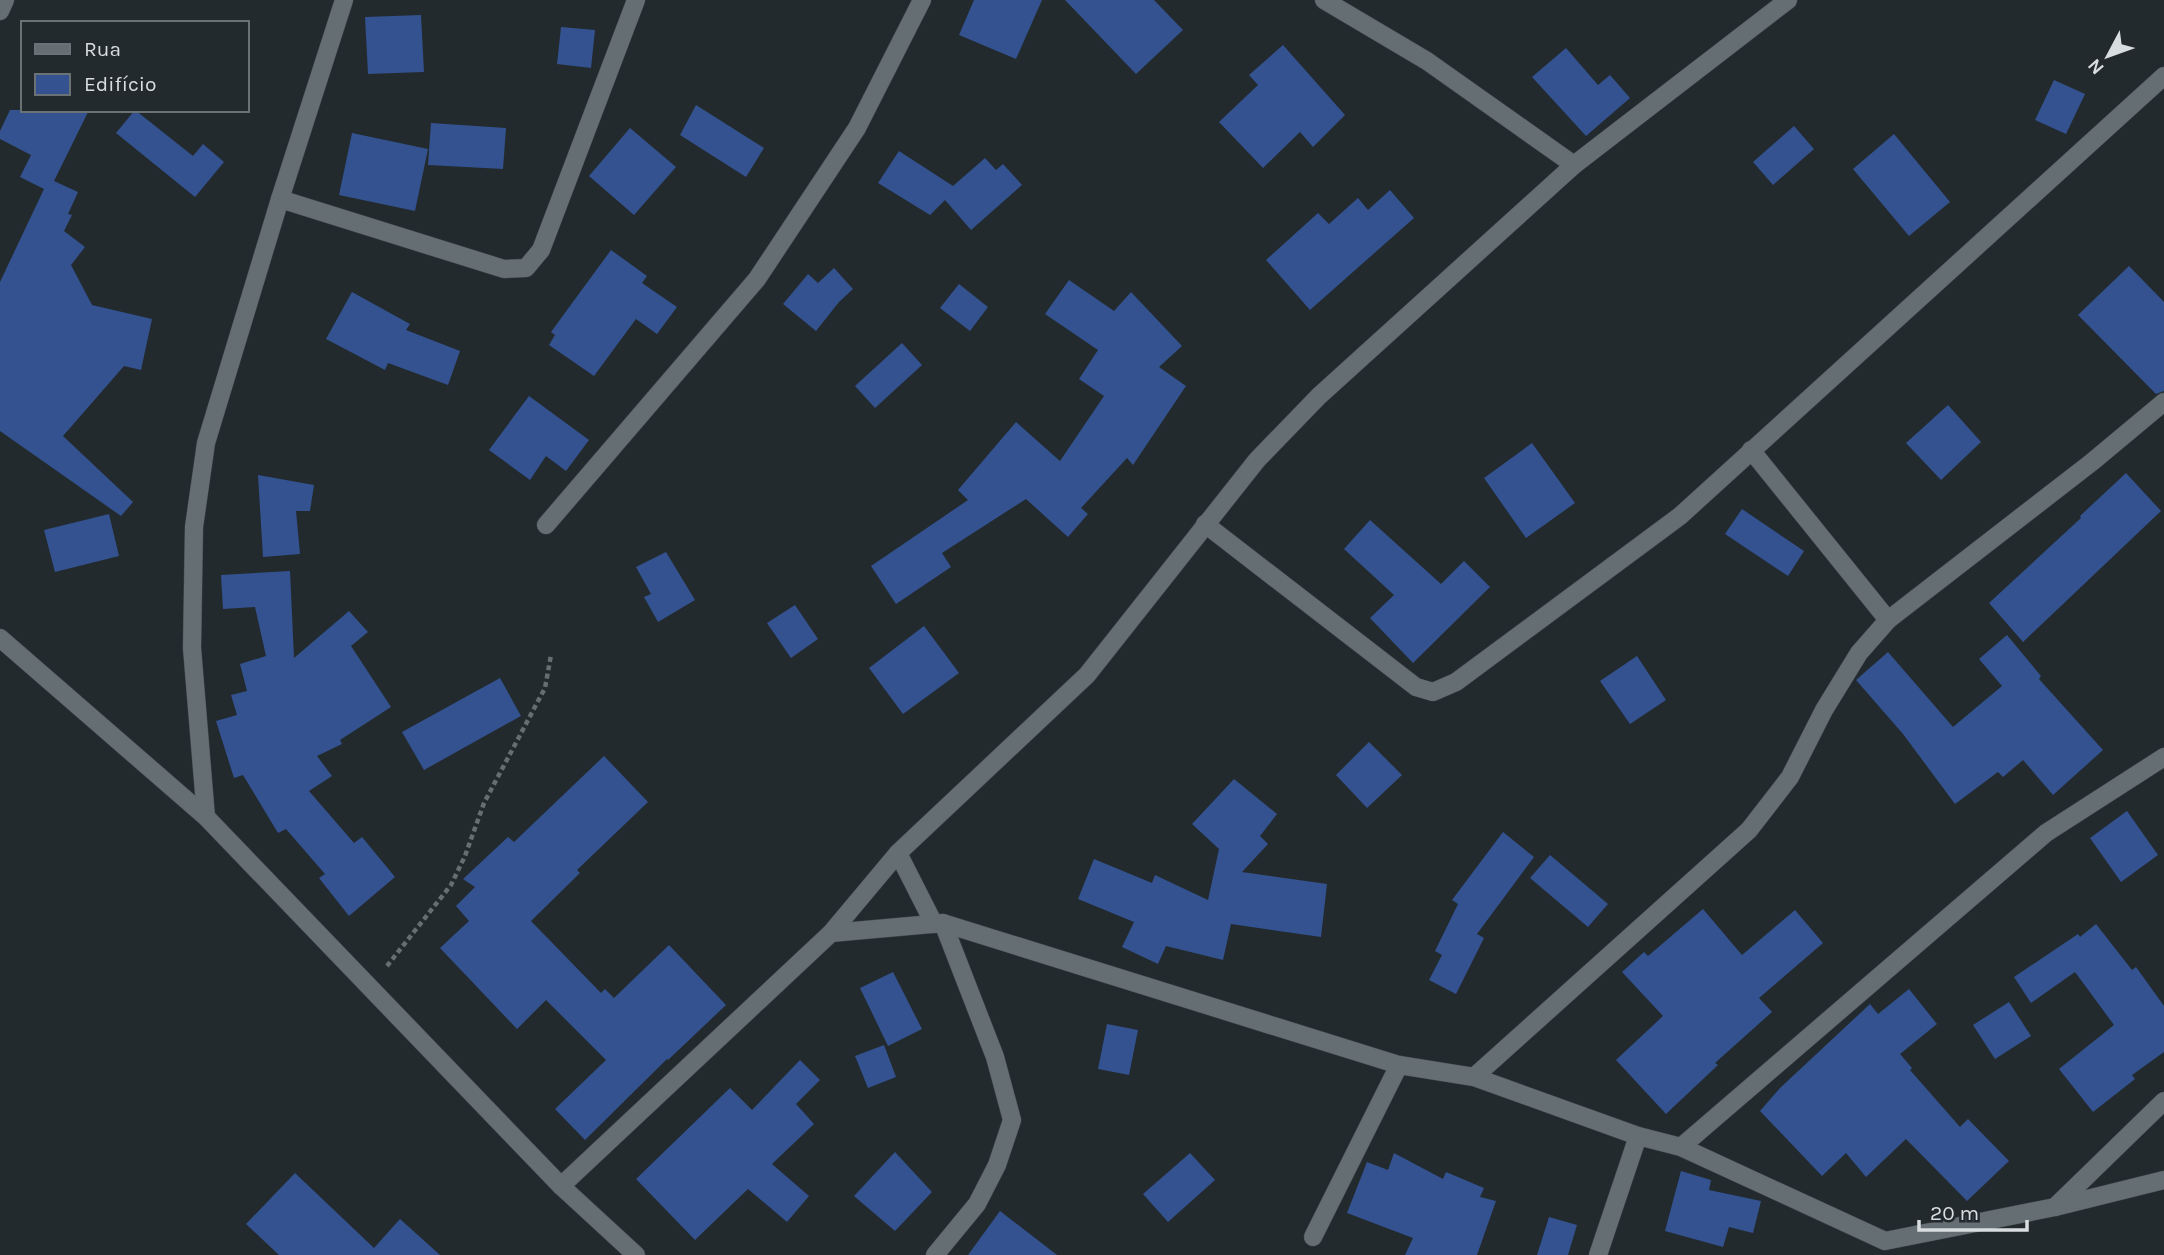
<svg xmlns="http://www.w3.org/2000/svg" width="2164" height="1255" font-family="Karla,sans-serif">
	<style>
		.building { fill: #33528f }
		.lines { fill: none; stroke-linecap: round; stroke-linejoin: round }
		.street-casing { stroke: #40474b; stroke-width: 19 }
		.secondary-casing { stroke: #40474b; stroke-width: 19 }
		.path { stroke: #676e71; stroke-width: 4.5; stroke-dasharray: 5 3.5; stroke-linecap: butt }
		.street { stroke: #656e72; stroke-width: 18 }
		.secondary { stroke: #656e72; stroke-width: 18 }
	</style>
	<rect width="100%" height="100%" fill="#222a2d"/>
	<g class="building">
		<path d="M974,0H1042L1016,59L959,35Z"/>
		<path d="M1065,0H1154L1183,30L1136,74Z"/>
		<path d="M421,15L424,72L368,74L365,17Z"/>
		<path d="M561,27L595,30L591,68L557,64Z"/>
		<path d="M1283,45L1345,115L1313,147L1300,132L1263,168L1219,122L1258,85L1249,75Z"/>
		<path d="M1566,48L1598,85L1610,75L1630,98L1586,136L1532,77Z"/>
		<path d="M2054,80L2085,94L2066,134L2035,120Z"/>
		<path d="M696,105L764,148L746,177L680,135Z"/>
		<path d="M10,110H89L54,181L78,192L68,214L72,215L64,231L85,247L71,265L92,305L152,319L141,370L124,366L63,436L133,502L121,516L0,431V282L44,189L20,177L31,155L0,139V131Z"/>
		<path d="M135,110L193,156L203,144L224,162L195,197L116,133Z"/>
		<path d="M431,123L506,128L503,169L428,165Z"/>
		<path d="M1794,126L1814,149L1773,185L1753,162Z"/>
		<path d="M630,128L676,167L634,215L589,176Z"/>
		<path d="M352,133L428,149L415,211L339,195Z"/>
		<path d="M1894,134L1950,202L1909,236L1853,169Z"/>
		<path d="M899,151L953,186L985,158L996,170L1003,164L1022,185L971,230L945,200L930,215L878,183Z"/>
		<path d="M1390,190L1414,218L1310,310L1266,260L1318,213L1329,224L1358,198L1368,210Z"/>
		<path d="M611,250L647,276L642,283L677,307L657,334L636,319L594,376L549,345L555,335L551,332Z"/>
		<path d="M2129,266L2164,302V391L2156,394L2078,315Z"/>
		<path d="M834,268L853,289L839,302L816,331L783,304L808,274L818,283Z"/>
		<path d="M1069,280L1114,311L1131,292L1182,346L1159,367L1186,386L1133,465L1127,458L1081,508L1088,514L1068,537L1026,499L942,553L951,567L896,604L871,566L968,500L958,490L1016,422L1060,461L1104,396L1079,379L1098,350L1045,314Z"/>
		<path d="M959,284L988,307L970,331L940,308Z"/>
		<path d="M352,292L410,324L406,330L460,351L448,385L388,363L385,370L326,339Z"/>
		<path d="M902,343L922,365L875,408L855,386Z"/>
		<path d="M529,396L589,440L566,471L546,456L530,480L489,450Z"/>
		<path d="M1948,405L1981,442L1941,480L1906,443Z"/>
		<path d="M1532,443L1575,503L1526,538L1484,478Z"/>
		<path d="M2126,473L2161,511L2023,642L1989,603L2081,518L2080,516Z"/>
		<path d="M258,475L314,485L310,511H296L300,554L263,557Z"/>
		<path d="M1742,509L1804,551L1788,576L1725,534Z"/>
		<path d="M109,514L119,556L55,572L44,530Z"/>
		<path d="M1370,520L1441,584L1464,561L1490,587L1413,663L1370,618L1394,595L1344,549Z"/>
		<path d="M666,552L695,600L658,622L644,597L651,594L636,567Z"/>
		<path d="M290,571L294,658L349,611L368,632L351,646L391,707L340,740L342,744L317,756L332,776L309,791L354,843L362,837L395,877L349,916L319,878L325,874L286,829L278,833L243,775L234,778L216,721L237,715L231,695L247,691L240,664L266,656L255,607L223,609L221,575Z"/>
		<path d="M795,605L818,639L791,658L767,623Z"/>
		<path d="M924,626L959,673L903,714L869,668Z"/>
		<path d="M2007,635L2041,676L2039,679L2103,750L2053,795L2023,760L2003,777L1998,772L1955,804L1903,734L1856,680L1888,652L1953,727L2002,686L1979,659Z"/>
		<path d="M1637,656L1666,700L1630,724L1600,681Z"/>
		<path d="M500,678L521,716L424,770L402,732Z"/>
		<path d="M1369,742L1402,775L1367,808L1336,775Z"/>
		<path d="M604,756L648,802L577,870L580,873L531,921L601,993L605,989L614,998L669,945L726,1005L668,1060L667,1059L585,1140L555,1109L606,1060L546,1000L517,1029L440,948L469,921L456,906L475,887L463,879L508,837L514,842Z"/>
		<path d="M1234,779L1277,814L1260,836L1268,844L1242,872L1327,884L1321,937L1231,924L1223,960L1166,946L1158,964L1122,947L1134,922L1078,899L1094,859L1152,883L1155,875L1208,900L1219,849L1192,824Z"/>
		<path d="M2127,811L2158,855L2121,882L2090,838Z"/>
		<path d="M1503,832L1534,857L1477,934L1484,938L1456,994L1429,980L1442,955L1435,951L1458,904L1452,900Z"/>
		<path d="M1550,855L1608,904L1588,927L1530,878Z"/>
		<path d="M1703,909L1742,955L1795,910L1823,943L1759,998L1772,1012L1715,1063L1718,1065L1666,1114L1616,1060L1663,1016L1622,972L1644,952L1648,956Z"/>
		<path d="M2096,924L2132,970L2136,967L2164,1006V1052L2132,1075L2135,1079L2093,1112L2059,1069L2114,1025L2075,972L2031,1003L2014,977L2078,934L2080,937Z"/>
		<path d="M893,972L922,1029L888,1046L860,988Z"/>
		<path d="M1909,989L1937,1024L1900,1054L1912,1068L1910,1070L1960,1127L1968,1119L2009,1161L1967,1201L1906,1139L1866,1177L1846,1153L1822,1176L1760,1111L1780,1088L1870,1004L1878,1014Z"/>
		<path d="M2009,1002L2031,1036L1995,1059L1973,1025Z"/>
		<path d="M1107,1024L1138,1030L1129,1075L1098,1069Z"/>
		<path d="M884,1045L896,1077L868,1088L855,1056Z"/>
		<path d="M800,1060L820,1080L796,1104L814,1124L772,1164L809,1196L787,1222L748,1189L695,1240L636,1179L730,1088L752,1110Z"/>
		<path d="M895,1152L932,1192L895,1231L854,1196Z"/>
		<path d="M1190,1153L1215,1180L1168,1222L1143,1194Z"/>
		<path d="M1394,1153L1443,1179L1446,1172L1484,1188L1480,1197L1496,1201L1477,1255H1405L1413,1238L1347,1213L1367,1162L1388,1170Z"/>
		<path d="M1681,1171L1711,1180L1709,1190L1761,1201L1753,1233L1729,1227L1723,1247L1665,1231Z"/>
		<path d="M295,1173L374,1248L400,1219L440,1255H279L246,1224Z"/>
		<path d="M1000,1211L1057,1255H968Z"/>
		<path d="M1549,1217L1577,1225L1568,1255H1537Z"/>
	</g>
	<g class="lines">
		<defs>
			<g id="street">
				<path d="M1324,0L1427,61L1574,165"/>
				<path d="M0,11L5,0"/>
				<path d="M280,199L504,269L526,268L541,250L636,0"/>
				<path d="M1751,450L1888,620"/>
				<path d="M1205,524L1416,687L1433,692L1456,682L1680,516L2164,76"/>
				<path d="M546,525L757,279L857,128L922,0"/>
				<path d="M0,638L206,817"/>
				<path d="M898,853L934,924"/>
				<path d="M831,933L943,923L1399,1065L1474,1077L1638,1136L1681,1147L1885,1241L2055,1207L2164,1180"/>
				<path d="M1474,1077L1749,830L1790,777L1824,710L1859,653L1888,620L2092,462L2164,402"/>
				<path d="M1681,1147L2046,833L2164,757"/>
				<path d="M561,1186L831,933L898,853L1087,675L1257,460L1319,396L1574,165L1788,0"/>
				<path d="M2055,1207L2164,1101"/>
				<path d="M1313,1237L1399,1065"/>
				<path d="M935,1255L977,1204L997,1165L1012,1120L995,1057L943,923"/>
				<path d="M1598,1255L1638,1136"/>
			</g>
			<path id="secondary" d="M344,0L280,199L206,443L194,527L192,648L206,817L561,1186L636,1255"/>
		</defs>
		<use href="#street" class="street-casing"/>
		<use href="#secondary" class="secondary-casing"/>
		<path class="path" d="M387,966L451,885L465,856L484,803L545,688L551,655"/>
		<use href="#street" class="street"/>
		<use href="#secondary" class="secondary"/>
	</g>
	<rect x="21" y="21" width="228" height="91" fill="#222a2d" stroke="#6b7275" stroke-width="2"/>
	<rect x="35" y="44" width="35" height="10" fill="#656e72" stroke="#6b7275" stroke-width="2"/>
	<text x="84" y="56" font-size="21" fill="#d8dde0">Rua</text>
	<rect x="35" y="74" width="35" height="21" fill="#33528f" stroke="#6b7275" stroke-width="2"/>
	<text x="84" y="91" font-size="21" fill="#d8dde0">Edifício</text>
	<g transform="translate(2108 56) rotate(229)" stroke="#222a2d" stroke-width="5" paint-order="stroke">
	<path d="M0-5L12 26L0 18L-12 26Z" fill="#d8dde0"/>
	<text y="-10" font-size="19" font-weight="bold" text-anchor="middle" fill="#d8dde0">N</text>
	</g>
	<path d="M1919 1220v10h108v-10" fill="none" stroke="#d8dde0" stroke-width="3.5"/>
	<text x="1930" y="1220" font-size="21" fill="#d8dde0" stroke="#222a2d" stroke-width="5" paint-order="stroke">20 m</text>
</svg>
